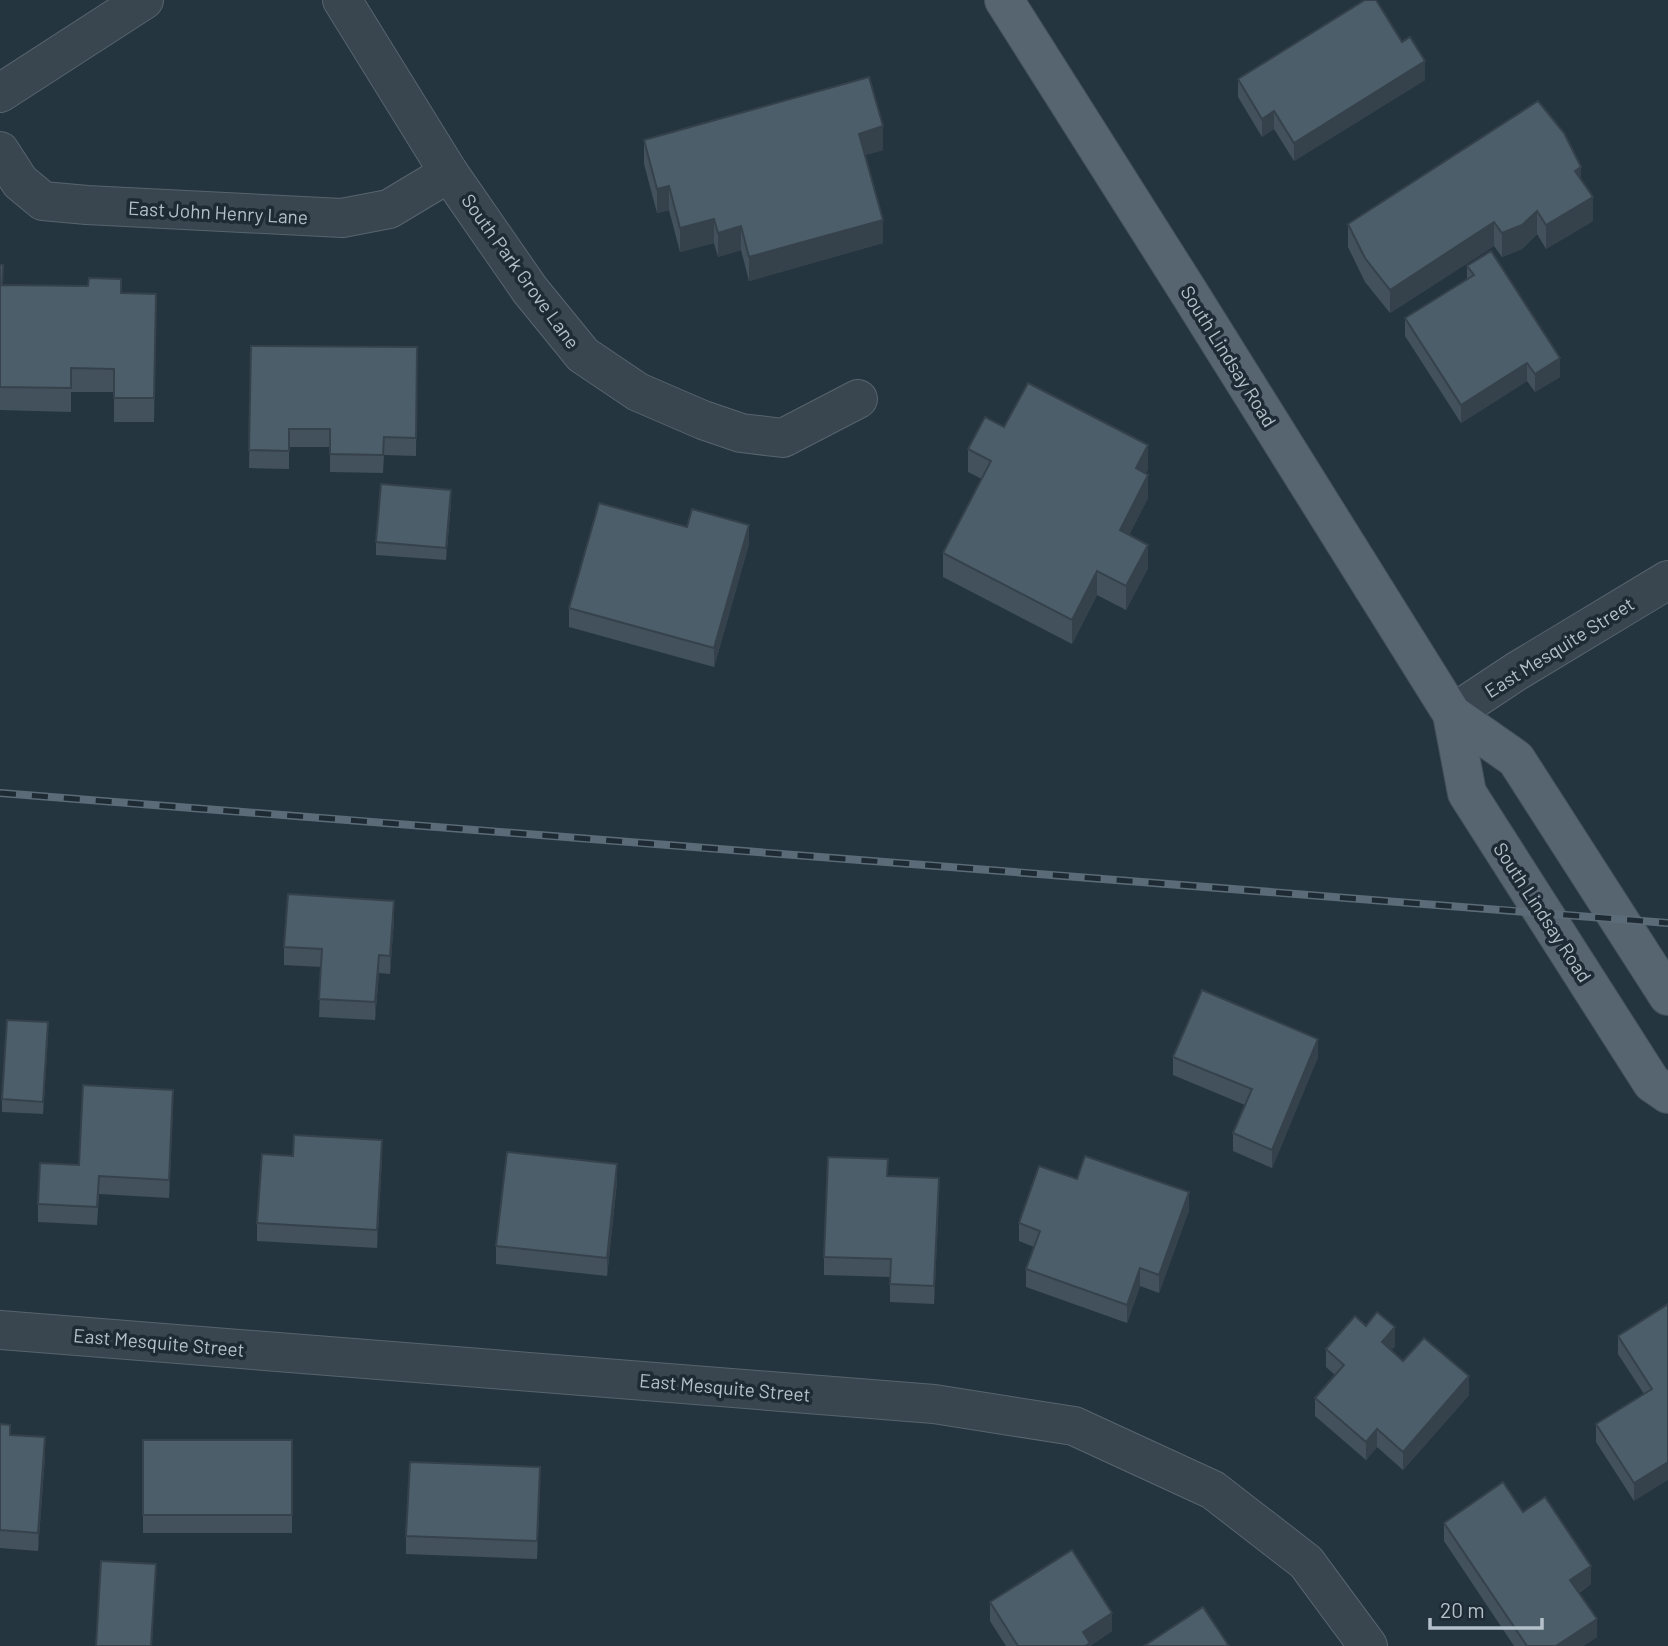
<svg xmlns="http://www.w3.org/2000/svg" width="1668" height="1646" font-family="Barlow,sans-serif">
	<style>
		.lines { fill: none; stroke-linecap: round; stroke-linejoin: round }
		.minor-casing { stroke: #57646d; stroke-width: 40 }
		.major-casing { stroke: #45525c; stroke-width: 40 }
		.minor { stroke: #394650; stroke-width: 38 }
		.major { stroke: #576570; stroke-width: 38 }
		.rail-casing { stroke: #5b6b77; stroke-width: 8 }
		.rail { stroke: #1e2b35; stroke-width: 5; stroke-dasharray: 16; stroke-linecap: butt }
		.wall { fill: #42515c }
		.shaded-wall { fill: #36424b }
		.building { fill: #4d5e6b; stroke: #36424b; stroke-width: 2 }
		.labels { text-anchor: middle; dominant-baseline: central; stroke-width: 7; stroke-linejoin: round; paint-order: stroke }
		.street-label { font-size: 19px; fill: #b5c1ca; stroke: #1e2b35 }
	</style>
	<rect width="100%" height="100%" fill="#253540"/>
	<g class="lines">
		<defs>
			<g id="minor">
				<path d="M342,0L449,173L530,290L583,355L638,392L703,420L741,433L783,438L858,399"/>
				<path d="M0,93L144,0"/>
				<path d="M0,151L20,182L43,201L87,205L342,218L389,209L449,173"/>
				<path d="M1452,714L1517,671L1668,580"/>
				<path d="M0,1330L934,1404L1074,1426L1213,1490L1306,1562L1368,1646"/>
			</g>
			<g id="major">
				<path d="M1004,0L1188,291L1452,714L1467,793L1652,1083L1668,1094"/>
				<path d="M1452,714L1516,759L1668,996"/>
			</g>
		</defs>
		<use href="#minor" class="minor-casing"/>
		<use href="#major" class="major-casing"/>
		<use href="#minor" class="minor"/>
		<use href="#major" class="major"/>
		<defs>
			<path id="rail" d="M0,793L1668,923"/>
		</defs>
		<use href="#rail" class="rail-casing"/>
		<use href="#rail" class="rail"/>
	</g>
	<g class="wall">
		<path d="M1402,42L1425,80L1294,161L1274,129L1262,137L1238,97V79Z"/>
		<path d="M644,140L883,150L865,155L883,243L749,281L741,250L718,257L714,243L680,252L669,210L657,213L644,164Z"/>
		<path d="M1581,180L1593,221L1546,249L1537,234L1522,249L1502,257L1494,246L1390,313L1365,282L1348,247V224Z"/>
		<path d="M0,265L3,285L121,293L156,317L154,422H114V392H71V412L0,410Z"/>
		<path d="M1467,266L1560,377L1535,392L1527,381L1461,423L1405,336V318L1467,279Z"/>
		<path d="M251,346L417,347L416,456L384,455L383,473L330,472V447H289V469L249,468Z"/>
		<path d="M1004,427L1148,469L1146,473L1148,498L1129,535L1148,568L1126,610L1097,595L1072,644L943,577V553L982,479L968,472V449Z"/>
		<path d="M451,502L446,560L376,555V542Z"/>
		<path d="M749,544L714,667L569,627V608Z"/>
		<path d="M394,919L390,974L379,973L375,1020L319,1017L321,967L284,965V947Z"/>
		<path d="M48,1034L43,1114L2,1112V1099Z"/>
		<path d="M1173,1057H1318L1272,1168L1233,1151V1133L1245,1105L1173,1075Z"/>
		<path d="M173,1108L169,1198L99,1194L97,1225L38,1222V1204L79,1165Z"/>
		<path d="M293,1156L382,1158L377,1248L257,1241V1223Z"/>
		<path d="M888,1176L939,1196L934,1304L890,1302V1277L824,1275V1257Z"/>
		<path d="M1077,1179L1189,1210L1159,1293L1140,1286L1127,1323L1026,1287V1269L1034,1247L1019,1241V1223Z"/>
		<path d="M617,1182L607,1276L496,1264V1246Z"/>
		<path d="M1668,1304L1634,1501L1596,1442V1424L1644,1394L1618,1354V1336Z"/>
		<path d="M1366,1326L1395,1346L1391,1350L1403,1361L1469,1395L1403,1470L1377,1447L1366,1460L1315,1416V1398L1335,1375L1326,1367V1349Z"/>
		<path d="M0,1424L10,1435L45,1456L38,1551L0,1548Z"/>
		<rect x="143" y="1440" width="149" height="93"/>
		<path d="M540,1485L537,1559L406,1554V1536Z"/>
		<path d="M1444,1523L1591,1584L1579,1593L1597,1637L1583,1646H1514L1444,1541Z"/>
		<path d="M990,1602L1112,1631L1090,1646H1006L990,1621Z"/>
	</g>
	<g class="shaded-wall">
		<path d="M1425,61V80L1294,161V143Z"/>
		<path d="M1274,111V129L1262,137V119Z"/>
		<path d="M883,126V150L859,157V134Z"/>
		<path d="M1581,167V191L1575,171Z"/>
		<path d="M669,186V210L657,213V189Z"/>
		<path d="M1593,197V221L1546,249V225Z"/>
		<path d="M1537,211V234L1522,249L1502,257V233Z"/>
		<path d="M714,219V243L680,252V228Z"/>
		<path d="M883,220V243L749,281V257Z"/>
		<path d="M1494,222V246L1390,313V290Z"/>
		<path d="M741,226V250L718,257V233Z"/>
		<path d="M1560,358V377L1535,392V374Z"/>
		<path d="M1527,363V381L1461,423V405Z"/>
		<path d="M1148,445V469L1136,492V468Z"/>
		<path d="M1148,475V498L1120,553V530Z"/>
		<path d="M451,490V502L446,560V548Z"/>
		<path d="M749,525V544L714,667V648Z"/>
		<path d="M1148,545V568L1126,610V586Z"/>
		<path d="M1097,571V595L1072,644V620Z"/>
		<path d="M394,901V919L390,974V956Z"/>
		<path d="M379,955V973L375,1020V1002Z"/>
		<path d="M48,1022V1034L43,1114V1102Z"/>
		<path d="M1318,1039V1057L1272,1168V1150Z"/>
		<path d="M173,1090V1108L169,1198V1180Z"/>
		<path d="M382,1140V1158L377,1248V1230Z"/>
		<path d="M617,1164V1182L607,1276V1258Z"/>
		<path d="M939,1178V1196L934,1304V1286Z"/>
		<path d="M1189,1192V1210L1159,1293V1275Z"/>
		<path d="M1140,1268V1286L1127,1323V1305Z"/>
		<path d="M1395,1327V1346L1382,1360V1342Z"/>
		<path d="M1469,1376V1395L1403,1470V1452Z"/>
		<path d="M1377,1429V1447L1366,1460V1442Z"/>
		<path d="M45,1437V1456L38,1551V1533Z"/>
		<path d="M1668,1462V1480L1634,1501V1483Z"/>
		<path d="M540,1467V1485L537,1559V1541Z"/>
		<path d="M156,1564L152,1646H151Z"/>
		<path d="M1591,1566V1584L1570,1598V1580Z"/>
		<path d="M1112,1613V1631L1090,1646H1083V1632Z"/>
		<path d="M1597,1619V1637L1583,1646H1556Z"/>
	</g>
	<g class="building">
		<path d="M1365,0H1376L1402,42L1410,37L1425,61L1294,143L1274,111L1262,119L1238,79Z"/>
		<path d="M869,77L883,126L859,134L883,220L749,257L741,226L718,233L714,219L680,228L669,186L657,189L644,140Z"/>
		<path d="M1538,101L1564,133L1581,167L1575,171L1593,197L1546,225L1537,211L1522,225L1502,233L1494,222L1390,290L1365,258L1348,224Z"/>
		<path d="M1491,251L1560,358L1535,374L1527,363L1461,405L1405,318L1474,275L1467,266Z"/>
		<path d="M0,265H3L2,285L88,286L89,278L121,279V293L156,294L154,398H114V369L71,368V388L0,387Z"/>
		<path d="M251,346L417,347L416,438L384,437L383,455L330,454V429H289V451L249,450Z"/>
		<path d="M1028,383L1148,445L1136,468L1148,475L1120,530L1148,545L1126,586L1097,571L1072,620L943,553L991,461L968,449L985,417L1004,427Z"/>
		<path d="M381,484L451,490L446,548L376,542Z"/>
		<path d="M599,503L687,527L692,509L749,525L714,648L569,608Z"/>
		<path d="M288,894L394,901L390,956L379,955L375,1002L319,999L322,949L284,947Z"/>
		<path d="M1202,990L1318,1039L1272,1150L1233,1133L1252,1089L1173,1057Z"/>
		<path d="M7,1020L48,1022L43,1102L2,1099Z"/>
		<path d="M83,1085L173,1090L169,1180L99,1176L97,1207L38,1204L40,1163L79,1165Z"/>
		<path d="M294,1135L382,1140L377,1230L257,1223L262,1154L293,1156Z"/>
		<path d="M507,1152L617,1164L607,1258L496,1246Z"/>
		<path d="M1085,1156L1189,1192L1159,1275L1140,1268L1127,1305L1026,1269L1040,1231L1019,1223L1039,1166L1077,1179Z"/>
		<path d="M828,1157L888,1159L887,1176L939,1178L934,1286L890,1284L891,1259L824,1257Z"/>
		<path d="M1668,1304V1462L1634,1483L1596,1424L1652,1389L1618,1336Z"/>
		<path d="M1377,1312L1395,1327L1382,1342L1403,1361L1424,1338L1469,1376L1403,1452L1377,1429L1366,1442L1315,1398L1344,1365L1326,1349L1355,1316L1366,1326Z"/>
		<path d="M0,1424L10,1425V1435L45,1437L38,1533L0,1530Z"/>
		<rect x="143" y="1440" width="149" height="75"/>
		<path d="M410,1462L540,1467L537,1541L406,1536Z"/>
		<path d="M1503,1482L1523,1512L1545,1497L1591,1566L1570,1580L1597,1619L1556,1646H1527L1444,1523Z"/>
		<path d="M1072,1550L1112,1613L1083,1632L1090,1643L1085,1646H1018L990,1602Z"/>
		<path d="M101,1561L156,1564L151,1646H96Z"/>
		<path d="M1203,1607L1229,1646H1144Z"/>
	</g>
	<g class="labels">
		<g class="street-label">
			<text transform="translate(218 212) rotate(3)">East John Henry Lane</text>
			<text transform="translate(521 271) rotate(54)">South Park Grove Lane</text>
			<text transform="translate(1229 356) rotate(58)">South Lindsay Road</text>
			<text transform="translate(1559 647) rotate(-32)">East Mesquite Street</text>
			<text transform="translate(1543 912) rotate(57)">South Lindsay Road</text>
			<text transform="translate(159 1342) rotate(5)">East Mesquite Street</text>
			<text transform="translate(725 1387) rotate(5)">East Mesquite Street</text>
		</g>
	</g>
	<path d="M1430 1618v10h112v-10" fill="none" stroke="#b5c1ca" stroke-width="3.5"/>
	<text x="1440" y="1618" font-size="21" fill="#b5c1ca" stroke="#1e2b35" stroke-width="5" paint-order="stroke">20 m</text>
</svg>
